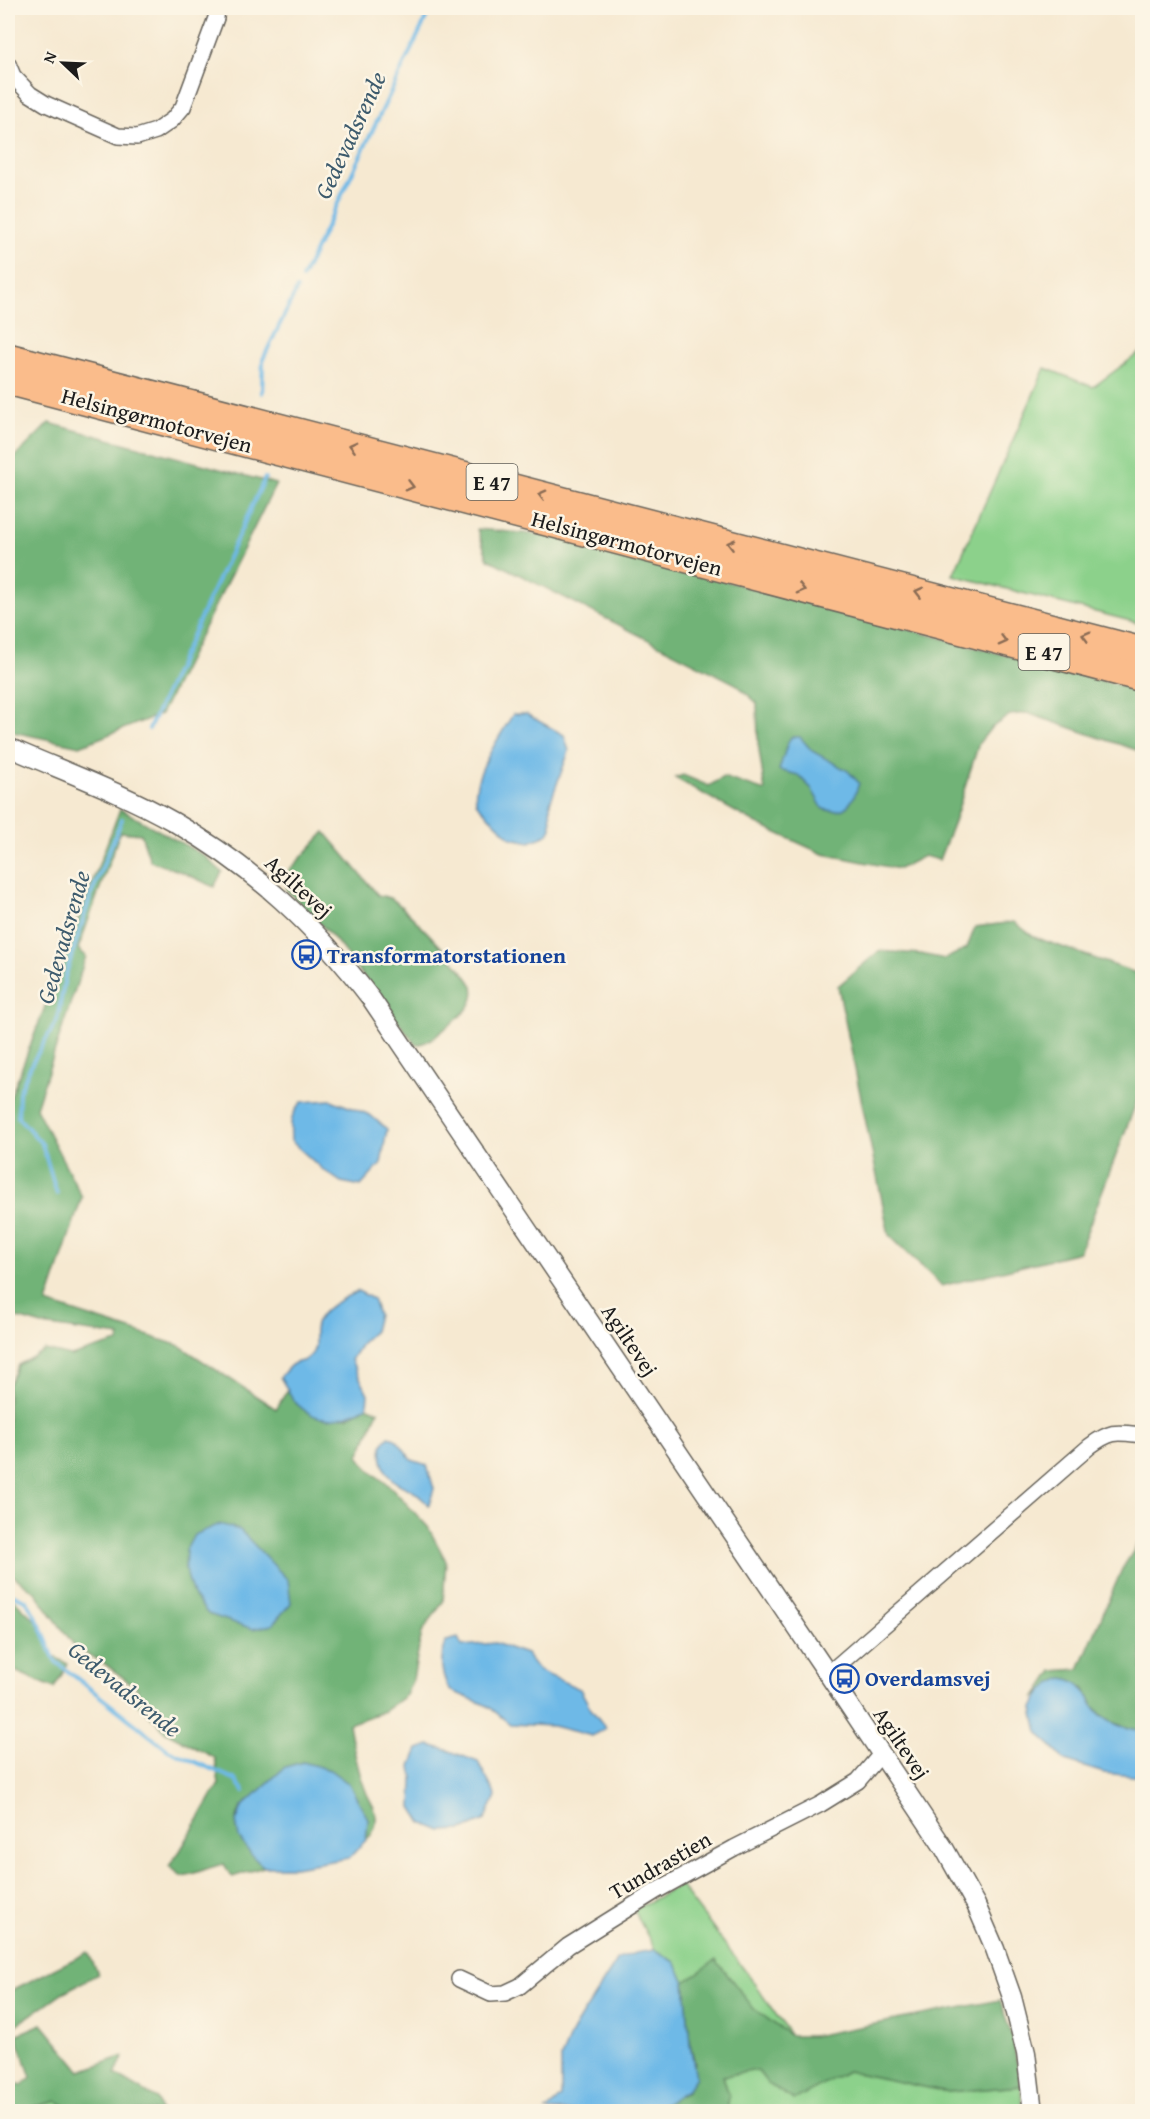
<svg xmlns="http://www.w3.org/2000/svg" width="1150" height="2119" font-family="'Gentium Book Plus',serif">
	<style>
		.green { fill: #8cd18b; stroke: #547654; stroke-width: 1.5 }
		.forest { fill: #71b377; stroke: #46684a; stroke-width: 1.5 }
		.water { fill: #6eb9e7; stroke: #456a82; stroke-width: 1.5 }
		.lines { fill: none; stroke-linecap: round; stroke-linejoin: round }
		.stream { stroke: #6eb9e7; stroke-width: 4 }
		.minor-casing { stroke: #68645b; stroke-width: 18 }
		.tertiary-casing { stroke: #68645b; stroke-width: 21 }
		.motorway-casing { stroke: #68645b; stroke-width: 30 }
		.minor { stroke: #fff; stroke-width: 15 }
		.tertiary { stroke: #fff; stroke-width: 18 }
		.motorway { stroke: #fabc8b; stroke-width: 27 }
		.oneway { stroke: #8b6c54 }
		.labels { text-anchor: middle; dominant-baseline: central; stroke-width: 5; stroke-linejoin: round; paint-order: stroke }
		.shield { fill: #fcf5e5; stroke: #5f5d58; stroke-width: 1.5 }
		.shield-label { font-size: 21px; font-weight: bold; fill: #1c1c1c }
		.street-label { font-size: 22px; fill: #1c1c1c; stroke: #fcf5e5 }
		.transit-label { font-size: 22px; font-weight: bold; fill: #164399; stroke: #fcf5e5; text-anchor: start }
		.water-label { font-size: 24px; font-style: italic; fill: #3d5b6d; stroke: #fcf5e5 }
	</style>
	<rect width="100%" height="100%" fill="#fcf5e5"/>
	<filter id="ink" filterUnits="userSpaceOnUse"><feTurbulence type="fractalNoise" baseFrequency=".0167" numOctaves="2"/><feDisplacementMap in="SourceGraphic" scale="12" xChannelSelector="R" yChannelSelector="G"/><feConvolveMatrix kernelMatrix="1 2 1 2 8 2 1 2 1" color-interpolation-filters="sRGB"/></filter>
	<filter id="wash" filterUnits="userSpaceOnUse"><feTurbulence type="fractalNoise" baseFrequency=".008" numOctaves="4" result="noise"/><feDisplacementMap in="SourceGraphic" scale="24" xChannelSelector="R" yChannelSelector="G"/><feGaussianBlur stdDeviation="1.35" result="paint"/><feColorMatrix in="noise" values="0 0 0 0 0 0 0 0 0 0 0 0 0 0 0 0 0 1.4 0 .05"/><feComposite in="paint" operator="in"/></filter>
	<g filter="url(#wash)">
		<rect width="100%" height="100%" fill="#f6e9d1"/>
		<g class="green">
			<path d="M1142,351V624L953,575L1045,368L1093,387Z"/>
			<path d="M680,1885L749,1976L791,2036L754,2009L716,1961L685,1982L675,1962L655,1950L634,1910Z"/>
			<path d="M757,2070L769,2085L794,2099L847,2071L948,2092L1021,2086L1022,2111H727L729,2096L723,2076Z"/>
			<path d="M57,2101L75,2111L16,2112Z"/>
		</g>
		<g class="forest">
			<path d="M49,423L276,484L161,714L80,746L8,731V464Z"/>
			<path d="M477,529L554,536L1142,691V752L1027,713L1010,715L991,728L979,743L955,819L939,860L924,856L899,869L823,854L757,824L675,778L683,775L709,786L723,777L765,791L758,743L757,703L736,684L488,559Z"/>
			<path d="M120,809L205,856L222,872L214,887L182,872L150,861L141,834L120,832L78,949L86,956L36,1108L82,1197L47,1303L180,1346L276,1409L288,1389L296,1403L309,1413L348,1417L367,1406L378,1411L359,1456L370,1471L391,1487L428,1527L446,1561L443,1602L422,1632L413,1679L406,1695L384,1711L349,1724C353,1747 358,1772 367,1794C371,1803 377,1809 376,1820C376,1829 372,1835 366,1840L368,1819L303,1762C280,1768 277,1775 260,1791C255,1796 247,1801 242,1807C226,1828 249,1854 264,1867L232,1877L224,1864C208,1867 197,1874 182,1876L169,1866L180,1851L219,1784L215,1758L164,1731L158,1723L137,1703V1688L102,1662L76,1648L35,1592L8,1572V1386L18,1365L45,1350L71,1356L118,1342L120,1336L42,1325L18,1318L8,1325V1104Z"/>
			<path d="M325,832L378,895C382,896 388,897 392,899C403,906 470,975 473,987C477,1004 462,1015 451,1024C440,1032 430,1043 416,1045L333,937L287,890L286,874Z"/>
			<path d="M1014,922L1034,937L1142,975V1100L1138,1098L1079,1252L942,1286L889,1235L838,986L879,951L921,954L945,959L967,948L975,927Z"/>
			<path d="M1139,1542L1142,1546V1731C1110,1724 1097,1719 1084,1687L1042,1691L1035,1698L1053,1671L1079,1669L1122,1569Z"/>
			<path d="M8,1594L37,1622L53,1656L68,1664L54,1688L8,1668Z"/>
			<path d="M88,1952L98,1974L62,1993L8,2031V1992Z"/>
			<path d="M716,1960L754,2009L791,2036H812L1000,2000L1013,2041L1021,2086L948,2092L847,2071L794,2100L769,2085L757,2070L723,2076L729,2096L727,2111L645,2112L670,2101L687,2091L695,2063L690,2044L685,1982Z"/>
			<path d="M42,2024L81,2071L124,2056L115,2074L157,2099L161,2111H75L57,2101L16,2111H8V2081L22,2085L31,2077L16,2035Z"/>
		</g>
		<g class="water">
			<path d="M513,714H526L564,735L569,751L550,803L551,828L547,835L530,842L511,838L477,804C468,781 501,735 513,714Z"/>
			<path d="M791,737H800L812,751L848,771L859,783C853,803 846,816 823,809L811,788L798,775L779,770L787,745Z"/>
			<path d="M331,1100L370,1115L387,1129L381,1164L361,1186L341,1182L322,1169L291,1141C290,1125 290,1114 302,1102Z"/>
			<path d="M358,1291L373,1299L378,1315L374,1331L362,1342L351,1360L368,1394L367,1406C343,1420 320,1426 298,1405C291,1398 286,1386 280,1377C284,1373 288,1367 293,1364C299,1361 305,1362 310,1356C318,1348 314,1340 315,1330C316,1310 342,1299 358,1291Z"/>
			<path d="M389,1436L397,1440L412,1460L427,1465L434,1489L429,1505C423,1500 418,1494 411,1490C406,1487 399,1485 394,1481C382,1470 375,1448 389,1436Z"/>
			<path d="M220,1524L240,1530L288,1580L291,1603L272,1625L253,1629L208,1614L193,1595L185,1568L186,1550L194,1535Z"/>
			<path d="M458,1638L462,1646L495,1643L526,1654L539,1671L580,1689L591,1709L606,1728L592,1736L553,1726L510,1724L488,1706L449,1690C440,1670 440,1662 446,1641Z"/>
			<path d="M1063,1678C1089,1682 1085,1701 1102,1716C1114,1726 1128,1728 1142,1731V1777L1104,1773L1065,1761L1038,1732L1033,1708L1042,1691L1051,1684Z"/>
			<path d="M429,1745L450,1751L478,1762L496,1796L485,1820L462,1830L441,1831L422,1823L412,1807L413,1779L411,1766L418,1749Z"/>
			<path d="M303,1762L330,1770L349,1784L368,1819L366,1840L349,1858L295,1867H264L252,1856L239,1838L236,1822L242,1807L285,1767Z"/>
			<path d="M655,1950L675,1962L685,1982L690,2044L696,2077L687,2090L670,2101L645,2111H546L561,2097V2058L572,2032L581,2017L618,1959L635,1953Z"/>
		</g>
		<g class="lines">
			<g class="stream">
				<path d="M302,278L431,8"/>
				<path d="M262,393L263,359L297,289"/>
				<path d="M149,729L265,478"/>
				<path d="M57,1194L42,1144L18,1117L19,1092L32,1063L57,1021L65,977L91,895L122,819"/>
				<path d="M8,1592L27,1601L40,1625L55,1661L168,1750L234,1779L244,1791"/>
			</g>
		</g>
	</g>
	<g filter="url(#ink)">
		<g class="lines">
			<defs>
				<g id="minor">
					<path d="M8,64L13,76L30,94L46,104L118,136L137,137L156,131L172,120L183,107L216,18L217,8"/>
					<path d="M828,1674L1090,1446C1112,1430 1116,1432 1142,1435"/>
					<path d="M459,1979L491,1994L505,1993L520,1986L568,1946L656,1891L734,1848L821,1804L858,1781L881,1754"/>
				</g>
				<path id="tertiary" d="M8,747C63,771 121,792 174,822C254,868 316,926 372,1000L828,1674L944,1848L976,1905L995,1949L1012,1997L1026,2053L1033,2112"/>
				<g id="motorway">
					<path d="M8,357L1142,651"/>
					<path d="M8,381L1142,678"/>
				</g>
			</defs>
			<use href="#minor" class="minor-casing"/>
			<use href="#tertiary" class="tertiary-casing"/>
			<use href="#motorway" class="motorway-casing"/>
			<use href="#minor" class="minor"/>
			<use href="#tertiary" class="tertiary"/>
			<use href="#motorway" class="motorway"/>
		</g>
		<defs><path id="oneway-chevron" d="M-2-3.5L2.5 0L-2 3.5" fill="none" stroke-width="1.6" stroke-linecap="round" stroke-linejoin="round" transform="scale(1.5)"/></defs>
		<g class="oneway">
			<use href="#oneway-chevron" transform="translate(353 446) rotate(-166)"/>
			<use href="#oneway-chevron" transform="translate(410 486) rotate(15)"/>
			<use href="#oneway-chevron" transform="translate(542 495) rotate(-166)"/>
			<use href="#oneway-chevron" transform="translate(731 544) rotate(-166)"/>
			<use href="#oneway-chevron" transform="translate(801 589) rotate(15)"/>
			<use href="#oneway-chevron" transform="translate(919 592) rotate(-166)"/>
			<use href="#oneway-chevron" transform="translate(1086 636) rotate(-165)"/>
			<use href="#oneway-chevron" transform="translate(1003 641) rotate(15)"/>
		</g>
	</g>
	<defs>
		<symbol id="bus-ring" viewBox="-11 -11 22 22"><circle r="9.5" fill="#fcf5e5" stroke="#1a4fb4" stroke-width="1.5"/><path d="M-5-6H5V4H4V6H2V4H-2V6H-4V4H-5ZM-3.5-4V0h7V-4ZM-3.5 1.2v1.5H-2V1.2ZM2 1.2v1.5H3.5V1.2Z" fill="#1a4fb4"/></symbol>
	</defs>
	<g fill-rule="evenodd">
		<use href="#bus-ring" x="290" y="938" width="33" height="33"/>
		<use href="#bus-ring" x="828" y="1662" width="33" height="33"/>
	</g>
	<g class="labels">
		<g class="shield">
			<rect x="466.5" y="464" width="51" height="36" rx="4.5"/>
			<rect x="1018.5" y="634" width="51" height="36" rx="4.5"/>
		</g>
		<g class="shield-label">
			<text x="492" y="482">E 47</text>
			<text x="1044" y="652">E 47</text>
		</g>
		<g class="street-label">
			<text transform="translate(157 420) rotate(15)">Helsingørmotorvejen</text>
			<text transform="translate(627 543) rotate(15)">Helsingørmotorvejen</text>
			<text transform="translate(299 886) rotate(42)">Agiltevej</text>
			<text transform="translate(630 1340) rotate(56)">Agiltevej</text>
			<text transform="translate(902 1743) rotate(56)">Agiltevej</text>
			<text transform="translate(660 1865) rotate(-30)">Tundrastien</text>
		</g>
		<g class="transit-label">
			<text x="327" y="955">Transformatorstationen</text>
			<text x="865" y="1678">Overdamsvej</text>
		</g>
		<g class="water-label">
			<text transform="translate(350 135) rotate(-65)">Gedevadsrende</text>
			<text transform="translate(63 937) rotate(-74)">Gedevadsrende</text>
			<text transform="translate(125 1689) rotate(39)">Gedevadsrende</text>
		</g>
	</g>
	<rect width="1150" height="2119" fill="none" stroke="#fcf5e5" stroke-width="30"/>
	<g transform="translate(63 63) rotate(293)" stroke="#fcf5e5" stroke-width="4.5" paint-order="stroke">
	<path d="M0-4.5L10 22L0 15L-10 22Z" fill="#1c1c1c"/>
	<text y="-9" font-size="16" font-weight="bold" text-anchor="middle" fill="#1c1c1c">N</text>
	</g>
</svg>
